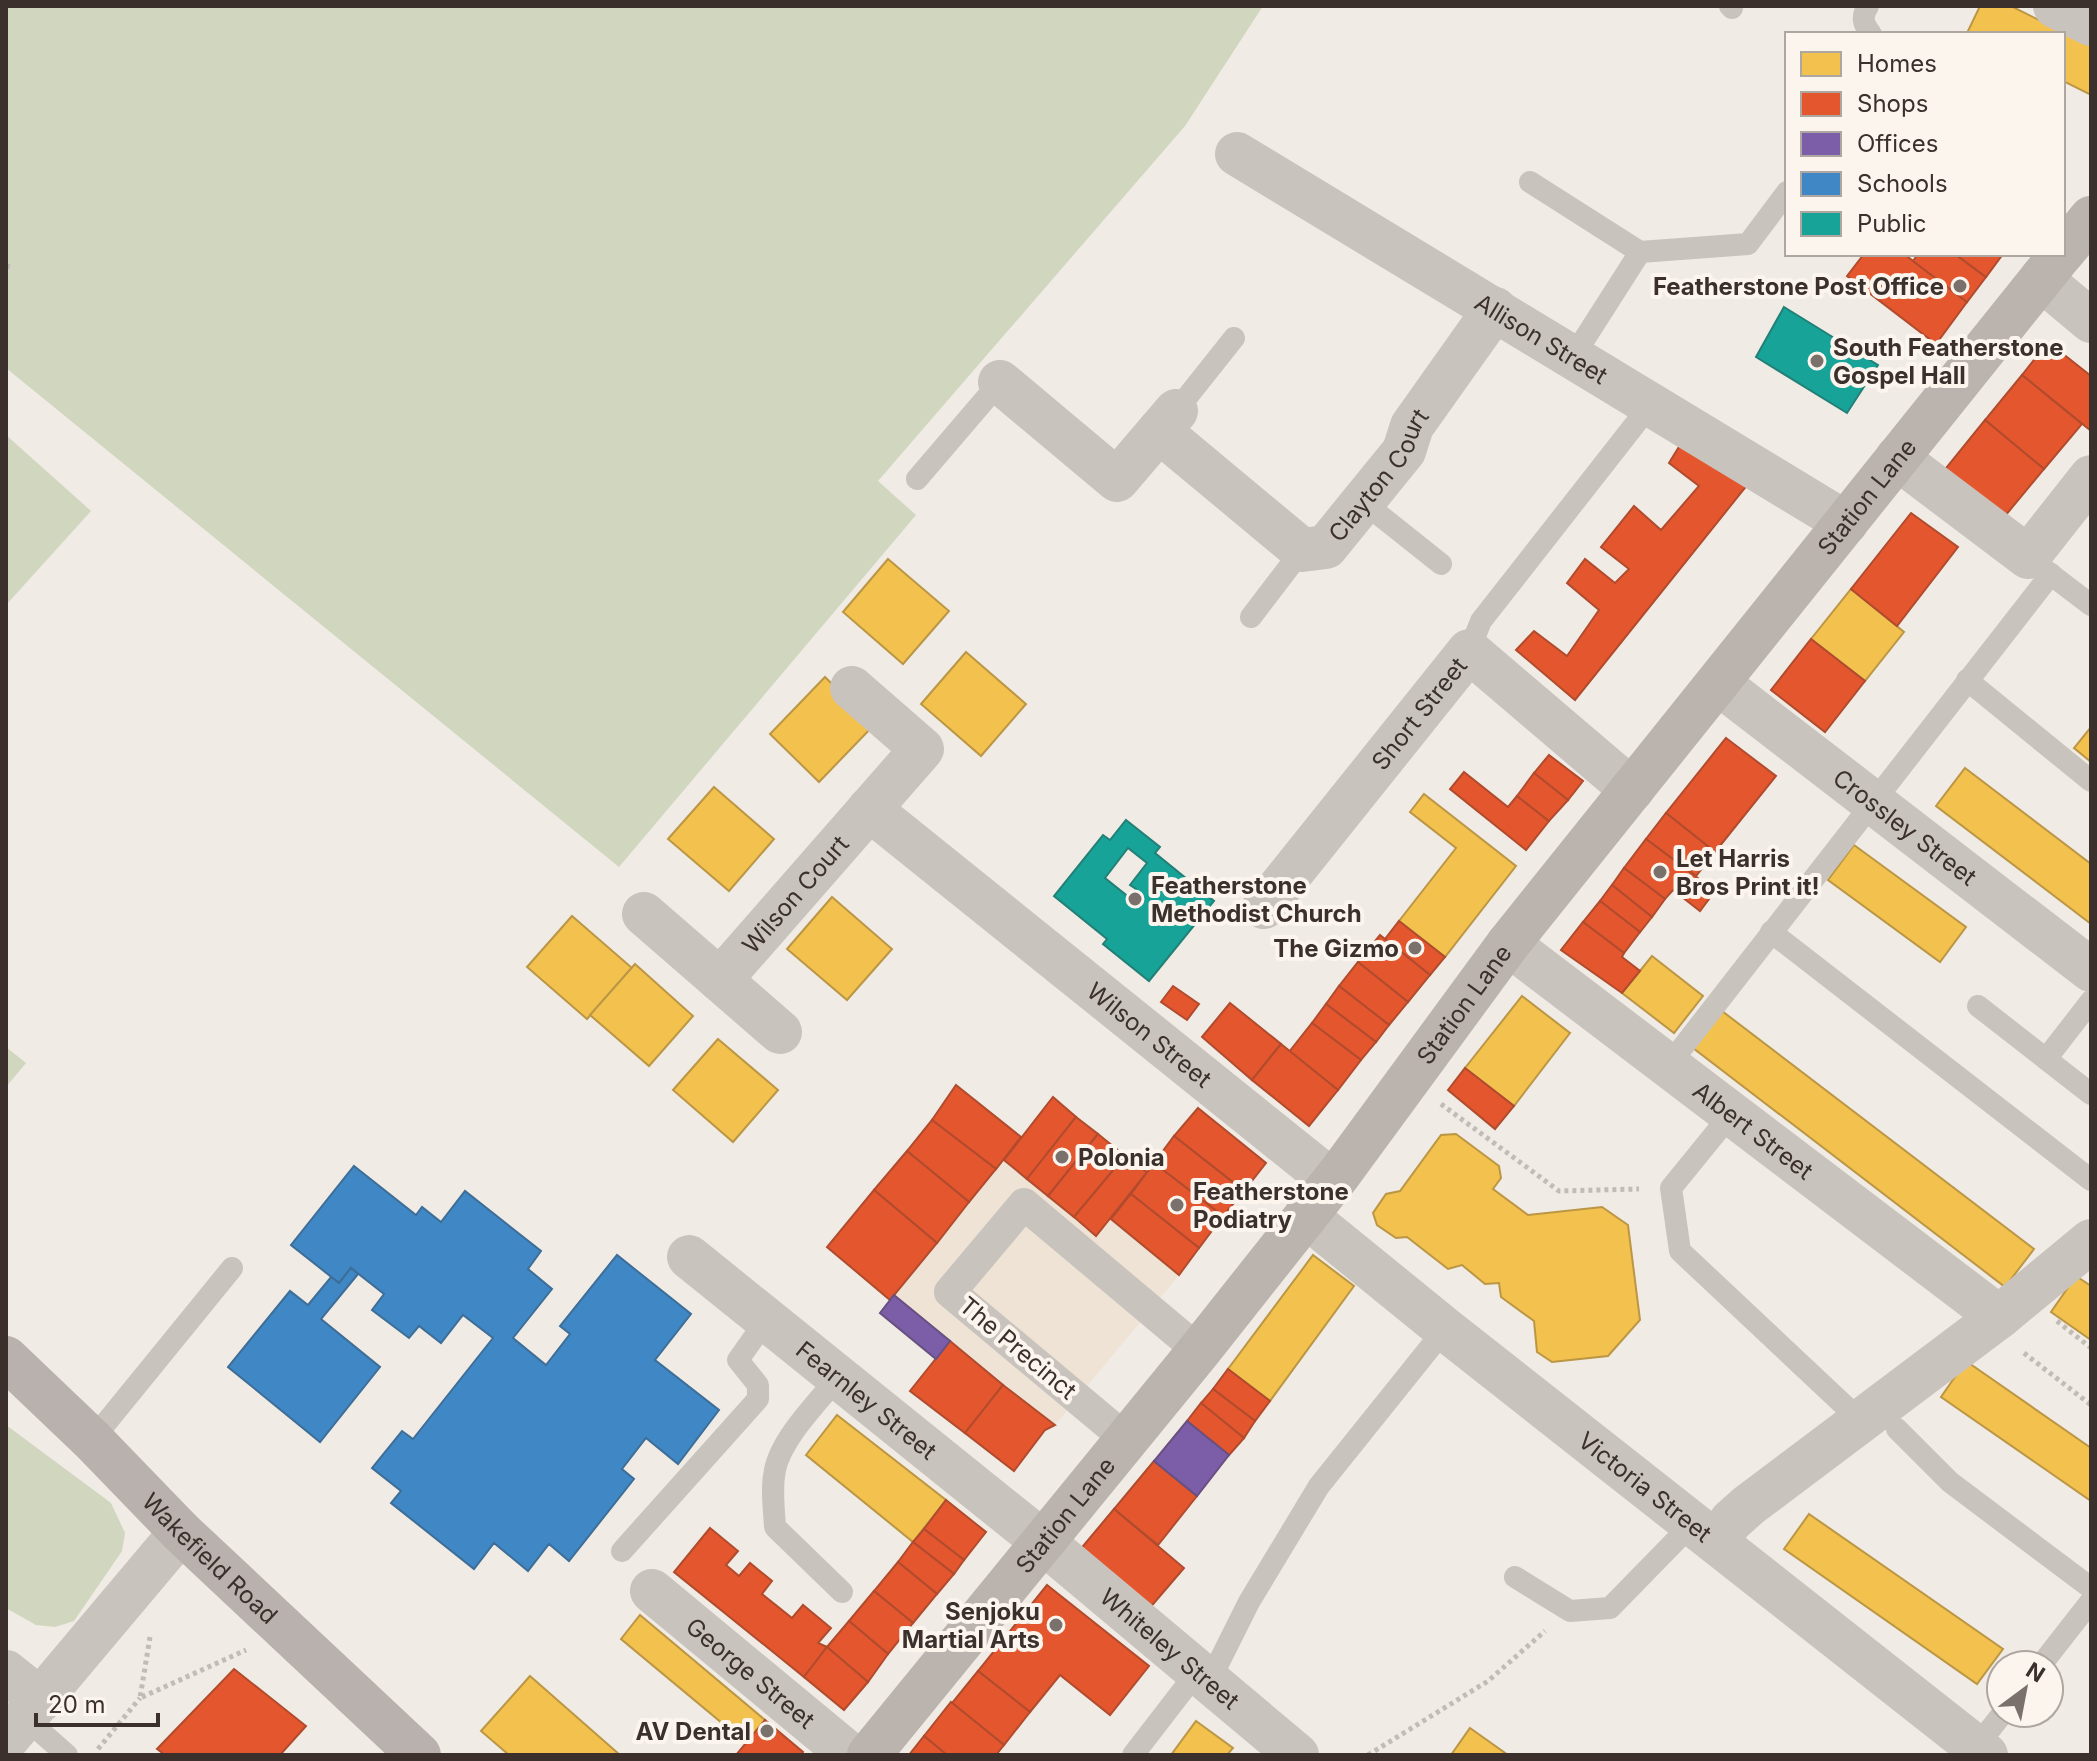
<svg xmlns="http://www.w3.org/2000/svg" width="2097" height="1761" font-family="Inter,sans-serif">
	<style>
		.green { fill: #d1d6bf }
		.plaza { fill: #eee3d5 }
		.homes { fill: #f2c14e; stroke: #bb9644; stroke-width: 2 }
		.shops { fill: #e4572e; stroke: #b14b2d; stroke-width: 2 }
		.offices { fill: #7b5ea7; stroke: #685082; stroke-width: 2 }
		.schools { fill: #3f88c5; stroke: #3e6e97; stroke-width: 2 }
		.public { fill: #17a398; stroke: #228077; stroke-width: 2; fill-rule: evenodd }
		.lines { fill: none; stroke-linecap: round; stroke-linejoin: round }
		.path { stroke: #c2bbb6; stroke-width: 5; stroke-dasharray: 4 4; stroke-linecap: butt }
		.service { stroke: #c9c3be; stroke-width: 22 }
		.pedestrian { stroke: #c9c3be; stroke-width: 32 }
		.minor { stroke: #c9c3be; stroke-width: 44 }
		.secondary { stroke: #bab3ae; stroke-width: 44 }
		.primary { stroke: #b8b1ad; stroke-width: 44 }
		.poi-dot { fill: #7a716c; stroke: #fbf5ee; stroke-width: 3 }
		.labels { text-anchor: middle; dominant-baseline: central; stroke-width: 8; stroke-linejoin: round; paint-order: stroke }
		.poi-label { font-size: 24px; font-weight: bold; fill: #3b302b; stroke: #fbf5ee; text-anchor: start }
		.street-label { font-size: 24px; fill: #3b302b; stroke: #fbf5ee }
	</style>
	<rect width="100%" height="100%" fill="#f0ebe5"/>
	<g class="green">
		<path d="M6,6H1263L1185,126L878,481L916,515L619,867L6,368Z"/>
		<path d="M6,435L91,511L6,605Z"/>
		<path d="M6,1047L26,1063L6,1087Z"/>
		<path d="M6,1425L111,1503L125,1533L122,1551L74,1621L55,1627L36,1625L6,1608Z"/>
	</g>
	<path class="plaza" d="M1004,1160L1096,1236L1111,1219L1179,1275L1055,1425L894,1295Z"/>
	<g class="homes">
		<path d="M1980,6H2011L2091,46V95L2063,81V34H1969L1967,33Z"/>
		<path d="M888,559L949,611L903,664L843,612Z"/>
		<path d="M1851,589L1904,632L1865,681L1811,639Z"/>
		<path d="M966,652L1026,704L981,756L921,704Z"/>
		<path d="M825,677L874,725L819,782L770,734Z"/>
		<path d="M2091,727V762L2074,748Z"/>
		<path d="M1965,768L2091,864V924L1936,806Z"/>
		<path d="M714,787L774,839L729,891L668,839Z"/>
		<path d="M1424,794L1516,866L1445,957L1399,921L1456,848L1410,812Z"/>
		<path d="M1854,845L1966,927L1940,962L1828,880Z"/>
		<path d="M832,897L892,949L847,1000L787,949Z"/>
		<path d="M572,916L632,968L587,1019L527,967Z"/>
		<path d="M1652,956L1703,996L1674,1033L1622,993Z"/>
		<path d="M635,964L693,1016L649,1066L590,1015Z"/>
		<path d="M1522,996L1570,1033L1514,1106L1465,1068Z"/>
		<path d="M1722,1011L2034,1249L2005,1287L1693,1048Z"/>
		<path d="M718,1039L778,1090L733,1142L673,1090Z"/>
		<path d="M1456,1134L1499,1166L1501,1178L1493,1189L1528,1215L1602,1207L1628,1225L1640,1320L1608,1356L1552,1362L1537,1352L1534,1321L1501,1297L1499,1283L1485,1284L1462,1265L1448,1269L1407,1237L1396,1238L1377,1225L1373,1213L1386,1194L1400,1191L1441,1135Z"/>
		<path d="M1313,1255L1354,1286L1270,1401L1228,1369Z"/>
		<path d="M2076,1276L2091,1286V1340L2051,1312Z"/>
		<path d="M1966,1361L2091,1448V1501L1941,1397Z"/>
		<path d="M837,1415L946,1500L913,1542L806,1455Z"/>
		<path d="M1809,1514L2003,1649L1977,1684L1784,1549Z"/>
		<path d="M640,1615L765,1720L746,1743L621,1639Z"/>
		<path d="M530,1676L620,1755H509L481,1731Z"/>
		<path d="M1196,1721L1233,1748L1227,1755H1171Z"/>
		<path d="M1470,1728L1508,1755H1451Z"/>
	</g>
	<g class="shops">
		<path d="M1864,254H1904L1967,302L1936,344L1847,276Z"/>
		<path d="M1918,254H1955L1986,277L1967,302L1913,261Z"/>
		<path d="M1955,254H2003L1986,277Z"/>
		<path d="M2048,342L2091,376V431L2022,375Z"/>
		<path d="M2022,375L2082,424L2044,469L1985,420Z"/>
		<path d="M1985,420L2044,469L2000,522L1942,473Z"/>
		<path d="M1682,442L1748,484L1575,700L1516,650L1534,631L1567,656L1599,610L1567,583L1585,559L1615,583L1629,569L1601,547L1634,506L1661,530L1699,486L1669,463Z"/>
		<path d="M1911,513L1958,547L1897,626L1851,589Z"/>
		<path d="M1811,639L1865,681L1825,732L1771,690Z"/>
		<path d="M1726,738L1776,776L1715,852L1666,813Z"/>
		<path d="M1549,755L1583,781L1568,800L1534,773Z"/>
		<path d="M1464,772L1508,807L1517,796L1549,821L1526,850L1450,789Z"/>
		<path d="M1534,773L1568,800L1549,821L1517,796Z"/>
		<path d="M1666,813L1715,852L1696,876L1646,839Z"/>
		<path d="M1646,839L1715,891L1700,911L1673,890L1665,899L1624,868Z"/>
		<path d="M1624,868L1665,899L1652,917L1612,885Z"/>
		<path d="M1612,885L1652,917L1640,932L1600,901Z"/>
		<path d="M1600,901L1640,932L1624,953L1583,922Z"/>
		<path d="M1399,921L1445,957L1430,975L1385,939Z"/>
		<path d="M1583,922L1624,953L1622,957L1640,971L1622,993L1561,950Z"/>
		<path d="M1380,935L1430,975L1408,1002L1358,962Z"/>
		<path d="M1358,962L1408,1002L1389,1025L1339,986Z"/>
		<path d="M1173,986L1199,1004L1187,1020L1161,1002Z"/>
		<path d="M1339,986L1389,1025L1376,1042L1326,1004Z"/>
		<path d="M1230,1003L1281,1044L1252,1080L1202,1037Z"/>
		<path d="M1326,1004L1376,1042L1361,1060L1312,1023Z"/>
		<path d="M1312,1023L1361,1060L1338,1090L1289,1052Z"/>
		<path d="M1281,1044L1338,1090L1309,1126L1252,1080Z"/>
		<path d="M1465,1068L1514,1106L1495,1129L1448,1090Z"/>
		<path d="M956,1085L1021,1137L996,1169L932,1120Z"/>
		<path d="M1053,1097L1076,1117L1027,1179L1004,1160Z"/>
		<path d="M1198,1108L1266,1163L1244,1191L1174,1136Z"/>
		<path d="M1076,1117L1098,1134L1048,1196L1027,1179Z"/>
		<path d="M932,1120L996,1169L969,1202L907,1151Z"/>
		<path d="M1098,1134L1125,1156L1074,1217L1048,1196Z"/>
		<path d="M1174,1136L1244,1191L1223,1216L1154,1163Z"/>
		<path d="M907,1151L969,1202L937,1243L874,1190Z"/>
		<path d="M1125,1156L1147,1172L1096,1236L1074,1217Z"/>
		<path d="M1154,1163L1223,1216L1199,1248L1131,1194Z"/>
		<path d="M874,1190L937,1243L890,1300L827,1247Z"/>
		<path d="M1131,1194L1199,1248L1179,1275L1111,1219Z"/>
		<path d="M950,1341L1003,1385L965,1433L910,1391Z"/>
		<path d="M1228,1369L1270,1401L1255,1421L1213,1389Z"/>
		<path d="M1003,1385L1055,1425L1045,1430L1014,1471L965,1433Z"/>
		<path d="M1213,1389L1255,1421L1244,1438L1201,1403Z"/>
		<path d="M1201,1403L1244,1438L1229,1455L1187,1421Z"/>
		<path d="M1154,1461L1197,1496L1158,1545L1114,1509Z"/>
		<path d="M946,1500L986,1532L964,1560L924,1529Z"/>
		<path d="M1114,1509L1184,1568L1148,1610L1079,1551Z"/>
		<path d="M710,1528L738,1551L726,1565L739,1576L750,1563L772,1581L762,1594L792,1618L803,1605L831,1628L818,1643L827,1647L804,1677L674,1572Z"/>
		<path d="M924,1529L964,1560L954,1574L913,1542Z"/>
		<path d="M913,1542L954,1574L937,1594L898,1562Z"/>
		<path d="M898,1562L937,1594L913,1623L874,1591Z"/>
		<path d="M1047,1585L1149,1666L1110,1715L1060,1675L1030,1712L978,1671Z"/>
		<path d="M874,1591L913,1623L888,1654L849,1621Z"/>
		<path d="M849,1621L888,1654L868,1682L827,1647Z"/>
		<path d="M827,1647L868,1682L844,1710L804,1677Z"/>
		<path d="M234,1669L306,1726L280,1755H165L157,1749Z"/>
		<path d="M978,1671L1030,1712L1004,1745L952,1703Z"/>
		<path d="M951,1702L1004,1745L996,1755H947L924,1736Z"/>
		<path d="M765,1720L803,1752L801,1755H736Z"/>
		<path d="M924,1736L947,1755H909Z"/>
	</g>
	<g class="offices">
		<path d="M894,1295L950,1341L936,1359L880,1313Z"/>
		<path d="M1187,1421L1229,1455L1197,1496L1154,1461Z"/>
	</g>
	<g class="schools">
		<path d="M354,1166L416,1215L422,1207L441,1222L465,1191L541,1251L528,1269L552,1289L513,1338L546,1365L570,1334L560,1326L617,1255L691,1314L655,1360L719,1410L678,1464L646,1438L622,1469L634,1479L569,1561L549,1544L528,1571L494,1543L474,1569L391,1503L401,1491L372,1468L402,1431L413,1439L493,1338L463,1315L441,1343L419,1326L409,1338L372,1310L384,1294L351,1268L339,1283L291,1245Z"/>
		<path d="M351,1268L358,1274L321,1319L380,1367L320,1442L228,1367L290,1291L308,1305L331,1277L339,1283Z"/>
	</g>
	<g class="public">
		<path d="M1784,307L1878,365L1847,413L1756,357Z"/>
		<path d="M1126,820L1160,847L1155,853L1214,901L1149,981L1103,944L1107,939L1054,896L1103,835L1110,840ZM1128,848L1147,863L1130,885L1136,889L1130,898L1105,878Z"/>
	</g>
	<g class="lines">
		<g class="path">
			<path d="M6,266L11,267"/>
			<path d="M1441,1104L1559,1191L1639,1189"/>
			<path d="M2057,1321L2091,1348"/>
			<path d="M2024,1353L2091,1405"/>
			<path d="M150,1637L140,1698L246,1650"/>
			<path d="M98,1749L140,1698"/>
			<path d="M1368,1755L1488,1681L1545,1631"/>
		</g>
		<g class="service">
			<path d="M1730,6L1732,8"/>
			<path d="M1868,6C1861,17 1863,24 1871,34"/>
			<path d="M1530,182L1640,252"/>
			<path d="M1573,357L1640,252L1748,244L1787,192"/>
			<path d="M1176,411L1234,338"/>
			<path d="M917,479L1000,382"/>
			<path d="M1363,502L1441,564"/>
			<path d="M2041,567L2091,605"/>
			<path d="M1251,617L1302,550"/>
			<path d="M1469,651L1481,621L1651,404"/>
			<path d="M1967,680L2091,781"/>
			<path d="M1771,932L2091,1180"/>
			<path d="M1978,1006L2046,1059L2091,1001"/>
			<path d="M2046,1059L2091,1094"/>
			<path d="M1668,1066L2051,574"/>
			<path d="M1732,1113L1671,1188L1680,1251L1861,1421"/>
			<path d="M839,1376C819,1401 781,1438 775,1470C771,1488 774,1509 775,1527L842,1592"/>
			<path d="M1897,1429L1950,1482L2091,1588"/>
			<path d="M92,1440L232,1268"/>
			<path d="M622,1551L758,1399V1385L738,1360L767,1319"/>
			<path d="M1515,1577L1570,1611L1610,1608L1692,1524"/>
			<path d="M2041,1665L2091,1601"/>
			<path d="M1209,1682L1249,1602L1319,1486L1445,1329"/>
			<path d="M25,1718L67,1755"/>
			<path d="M1977,1746L2003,1713"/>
			<path d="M1133,1755L1197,1672"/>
		</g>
		<path class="pedestrian" d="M1126,1439L950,1292L1024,1204L1199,1351"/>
		<g class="minor">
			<path d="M2055,6L2091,24"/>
			<path id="s1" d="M1237,154L1846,523"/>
			<path d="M2041,279L2091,321"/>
			<path d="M1000,382L1117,480L1176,411"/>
			<path id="s2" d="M1159,431L1302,550L1326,547L1404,451L1412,426L1495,309"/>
			<path d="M1897,458L2028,557L2091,477"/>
			<path id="s3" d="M1718,683L2091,970"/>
			<path id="s4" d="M869,809L1333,1182"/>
			<path id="s5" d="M1264,907L1469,651L1632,790"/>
			<path d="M644,914L780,1032"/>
			<path id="s6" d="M1508,944L1999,1317"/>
			<path id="s7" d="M720,980L922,749L852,688"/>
			<path id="s8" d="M1306,1216L1445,1329L1986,1755"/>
			<path id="s9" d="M689,1257L1043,1542L1297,1755"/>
			<path d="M1716,1542L1731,1521L1749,1505L1999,1317L2091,1241"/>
			<path id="s10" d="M652,1591L850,1755"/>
			<path d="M6,1672L41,1700"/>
			<path d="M6,1740L181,1532"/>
		</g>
		<g class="secondary">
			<path d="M2063,252L2091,218"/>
			<path id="s11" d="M869,1755L1199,1351L1340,1173L1508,944L2061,254"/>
		</g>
		<path class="primary" id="s12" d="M6,1358L92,1440L181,1532L419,1755"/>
	</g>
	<g class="poi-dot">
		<circle cx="1960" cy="286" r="8"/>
		<circle cx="1817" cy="361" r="8"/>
		<circle cx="1660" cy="872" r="8"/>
		<circle cx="1135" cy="899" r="8"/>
		<circle cx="1415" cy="948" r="8"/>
		<circle cx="1062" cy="1157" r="8"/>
		<circle cx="1177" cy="1205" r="8"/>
		<circle cx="1056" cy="1625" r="8"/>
		<circle cx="767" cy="1731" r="8"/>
	</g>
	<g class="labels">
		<g class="poi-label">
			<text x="1944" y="286" text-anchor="end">Featherstone Post Office</text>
			<text x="1833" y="347">South Featherstone<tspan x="1833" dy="28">Gospel Hall</tspan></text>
			<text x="1676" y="858">Let Harris<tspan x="1676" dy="28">Bros Print it!</tspan></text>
			<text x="1151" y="885">Featherstone<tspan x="1151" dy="28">Methodist Church</tspan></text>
			<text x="1399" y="948" text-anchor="end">The Gizmo</text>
			<text x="1078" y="1157">Polonia</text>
			<text x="1193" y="1191">Featherstone<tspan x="1193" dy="28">Podiatry</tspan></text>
			<text x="1040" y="1611" text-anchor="end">Senjoku<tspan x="1040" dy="28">Martial Arts</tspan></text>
			<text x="751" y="1731" text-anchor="end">AV Dental</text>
		</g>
		<g class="street-label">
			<text stroke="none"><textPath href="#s1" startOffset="356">Allison Street</textPath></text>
			<text stroke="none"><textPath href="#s2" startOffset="300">Clayton Court</textPath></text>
			<text stroke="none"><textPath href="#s11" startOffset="1606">Station Lane</textPath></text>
			<text stroke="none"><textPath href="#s5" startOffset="248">Short Street</textPath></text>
			<text stroke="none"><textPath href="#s3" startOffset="236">Crossley Street</textPath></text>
			<text stroke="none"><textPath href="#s7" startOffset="114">Wilson Court</textPath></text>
			<text stroke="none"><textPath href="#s11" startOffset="958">Station Lane</textPath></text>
			<text stroke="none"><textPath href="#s4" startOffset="360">Wilson Street</textPath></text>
			<text stroke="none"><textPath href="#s6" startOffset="308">Albert Street</textPath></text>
			<text transform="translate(1018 1348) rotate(40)">The Precinct</text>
			<text stroke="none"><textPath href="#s9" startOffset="228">Fearnley Street</textPath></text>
			<text stroke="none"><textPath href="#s8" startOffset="434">Victoria Street</textPath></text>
			<text stroke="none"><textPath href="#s11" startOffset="310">Station Lane</textPath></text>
			<text stroke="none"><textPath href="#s12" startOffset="286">Wakefield Road</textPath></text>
			<text stroke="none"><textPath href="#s9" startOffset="620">Whiteley Street</textPath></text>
			<text stroke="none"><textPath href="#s10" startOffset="128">George Street</textPath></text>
		</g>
	</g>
	<rect width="2097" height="1761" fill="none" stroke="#3b302b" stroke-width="16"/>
	<rect x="1785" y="32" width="280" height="224" fill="#fbf5ee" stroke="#aea6a0" stroke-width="2"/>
	<rect x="1801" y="52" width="40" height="24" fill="#f2c14e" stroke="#aea6a0" stroke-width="2"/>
	<text x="1857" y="72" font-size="24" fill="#3b302b">Homes</text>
	<rect x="1801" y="92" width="40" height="24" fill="#e4572e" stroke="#aea6a0" stroke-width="2"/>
	<text x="1857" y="112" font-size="24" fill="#3b302b">Shops</text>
	<rect x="1801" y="132" width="40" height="24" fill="#7b5ea7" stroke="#aea6a0" stroke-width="2"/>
	<text x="1857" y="152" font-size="24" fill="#3b302b">Offices</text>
	<rect x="1801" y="172" width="40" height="24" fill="#3f88c5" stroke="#aea6a0" stroke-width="2"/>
	<text x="1857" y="192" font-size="24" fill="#3b302b">Schools</text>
	<rect x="1801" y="212" width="40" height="24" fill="#17a398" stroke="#aea6a0" stroke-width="2"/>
	<text x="1857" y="232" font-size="24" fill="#3b302b">Public</text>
	<g transform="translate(2025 1689) rotate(32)"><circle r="38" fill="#fbf5ee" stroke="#aea6a0" stroke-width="2"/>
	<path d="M0-6L14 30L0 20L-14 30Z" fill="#7a716c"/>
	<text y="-12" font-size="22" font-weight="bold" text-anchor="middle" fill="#3b302b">N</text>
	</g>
	<path d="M36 1713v12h122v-12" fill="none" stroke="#3b302b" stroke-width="4"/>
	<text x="48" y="1713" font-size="24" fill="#3b302b" stroke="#fbf5ee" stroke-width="6" paint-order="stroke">20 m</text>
</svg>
